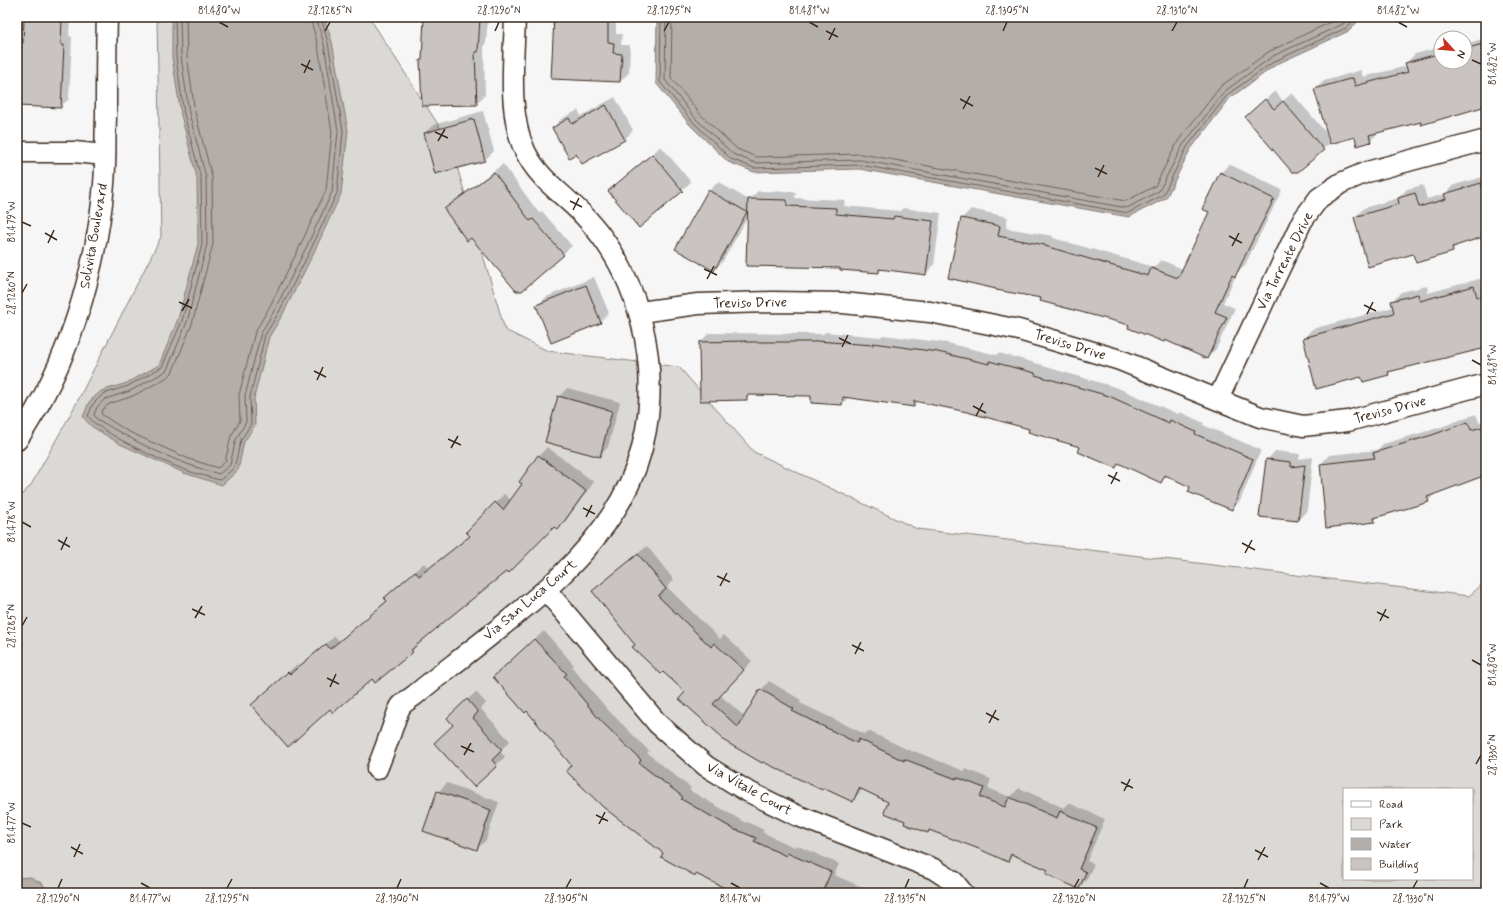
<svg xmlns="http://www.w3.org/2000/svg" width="1503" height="910" font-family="Mynerve,sans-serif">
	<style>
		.green { fill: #dbd9d6; stroke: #8b827a; fill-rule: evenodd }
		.water { fill: #b4aeaa; stroke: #847972 }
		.shadow { fill: #0003 }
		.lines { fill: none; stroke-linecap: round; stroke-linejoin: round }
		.shore { stroke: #6b5f56; stroke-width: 1 }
		.building { fill: #c9c3c1; stroke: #3b2a1e }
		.street-casing { stroke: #3b2a1e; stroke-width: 23 }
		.street { stroke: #fff; stroke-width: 20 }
		.ticks { fill: none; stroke: #3b2a1e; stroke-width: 1.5 }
		.labels { text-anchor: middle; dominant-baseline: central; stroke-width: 3; stroke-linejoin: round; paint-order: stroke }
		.street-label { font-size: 14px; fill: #3b2a1e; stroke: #fff }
		.neatline { fill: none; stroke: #3b2a1e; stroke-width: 1.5 }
		.ticks-label { font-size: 10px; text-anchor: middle; fill: #3b2a1e }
	</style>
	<rect width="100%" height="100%" fill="#f7f6f6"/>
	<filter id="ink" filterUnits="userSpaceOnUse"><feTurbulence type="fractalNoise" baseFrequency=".025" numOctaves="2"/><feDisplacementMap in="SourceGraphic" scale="8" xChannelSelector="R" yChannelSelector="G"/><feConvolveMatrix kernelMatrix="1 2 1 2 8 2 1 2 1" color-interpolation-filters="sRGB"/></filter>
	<g filter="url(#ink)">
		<path class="green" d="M157,17H369L450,143L505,330L548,351L679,367L754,452L917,529L1469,596L1486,581V893H17V500L31,485L75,406L161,237ZM1344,789H1472V879H1344Z"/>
		<g class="water">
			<path d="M172,17H324L332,42L348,131L341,194L314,252L283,314L269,337L254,398L255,425L244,442L238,470L222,485L184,473L120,444L91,426L83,417L89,402L101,391L127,383L159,365L178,319L198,244L197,178L181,115L172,57Z"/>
			<path d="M657,17H1362L1349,31L1277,64L1230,98L1190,150L1166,198L1129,217L859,169L754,172L728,162L690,125L656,83Z"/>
			<path d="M30,877L43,884L48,893H17V878Z"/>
		</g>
		<g class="shadow">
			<path d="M17,17H70L69,36L72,37L69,99L60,107L17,105Z"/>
			<path d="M425,17H488L486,43L484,45L485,95L476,104L421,60L423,59Z"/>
			<path d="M552,17H616V34H622L621,45H630L629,73L620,81L552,78L555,27H552Z"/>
			<path d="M1486,38V106L1379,132L1370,141L1355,136L1330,143L1297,171L1246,117L1275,91L1283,101L1292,93L1328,135L1315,89L1324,81L1361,70L1363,77L1407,66L1406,63L1415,54L1441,47V62H1465V44Z"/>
			<path d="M615,97L633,130L625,139L582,163L576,152L553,128L561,119L578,110L581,116Z"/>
			<path d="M483,111L494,151L485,160L435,173L425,133L433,125Z"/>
			<path d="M661,146L691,182L682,190L609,191Z"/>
			<path d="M503,164L539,213L542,211L572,246L563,254L471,237L445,209L454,201Z"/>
			<path d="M1229,164L1282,190L1244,267L1237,273L1223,303L1235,308L1216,349L1207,358L1166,339L1164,341L1130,325L1042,297L949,277L962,218L971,209L1008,217L1006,228L1053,236V238L1154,267L1161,260L1183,269L1210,212L1221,173Z"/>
			<path d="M1486,176V235L1460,243L1452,251L1414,253L1355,217L1364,208L1398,198L1407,189L1423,185L1427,199L1445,194L1454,185Z"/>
			<path d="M718,182L749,200L758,191L796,192L795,198L845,200L844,206L900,211L903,208L941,213L934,265L926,274L882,268L879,272L841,267L749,215L723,261L714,270L709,191Z"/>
			<path d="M594,277L609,313L600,322L537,306L546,297Z"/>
			<path d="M1483,278L1486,289V346L1479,349L1392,370L1388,374L1362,376L1304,338L1312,329L1394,307L1392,301L1401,292L1427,286L1428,293Z"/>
			<path d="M825,332L881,337L883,335L947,343L997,355L999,353L1043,365V366L1118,388L1178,414L1180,412L1204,423L1203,425L1261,450L1240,501L1232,509L1191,486L1168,475L1161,482L1119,463L1115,467L1082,446L1030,428L967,411L918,401L913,405L849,397L842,404L812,395L751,394L746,399L701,400L700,342L709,333L823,334Z"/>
			<path d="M567,388L620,402L608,447L600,456L559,397Z"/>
			<path d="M1476,414L1479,422L1486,420V474L1437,492L1428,501L1380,515L1374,521L1321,464L1329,455L1377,450L1383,444L1441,427Z"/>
			<path d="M547,447L594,482L566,520L558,528L554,526L508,570L420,641L421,642L412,651L375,682L372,678L330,708L261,697L297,664L299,666L335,636L339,641L388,600L394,589L424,563L429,568L471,535L468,532L504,494L511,500L523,484L539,456Z"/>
			<path d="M1275,451L1300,454L1299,459L1313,457L1307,511L1298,520L1267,460Z"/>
			<path d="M647,546L674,580L667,587L720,639L724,635L752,661L720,695L745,717L761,690L769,681L801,700L800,703L865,734L868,731L913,752L914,751L964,771L966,769L991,779L988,788L1010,797L1019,788L1064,808L1069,803L1105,819L1087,861L1094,864L1087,879L1079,887L1049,870L1014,854L1008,861L979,848L930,830L927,832L906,821L889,802L863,789L852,801L723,736L687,692L636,645L594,591Z"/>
			<path d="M544,631L574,665L572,667L608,710L649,751L647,753L691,788L689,790L746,823L747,822L764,830L762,832L794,847L796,845L839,864L834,875L876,893H737L696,873L664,853L572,765L503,669Z"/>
			<path d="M476,692L486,703L481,709L510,741L500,751L505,757L496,765L454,725L457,709Z"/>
			<path d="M447,783L499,802L486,840L477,849L438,792Z"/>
		</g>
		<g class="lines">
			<g class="shore">
				<path d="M175,17L176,57L184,114L201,178L202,245L182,321L162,367L128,386L103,394L93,404L88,416C98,432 164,462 185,470C196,474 209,477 220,480L234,468L241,440L251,424L250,397L265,335L279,312L310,251L337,193L343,131L328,43L321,17"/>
				<path d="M180,17L181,56L189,113L206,177L207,244L187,322L167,370L163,373L130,391L105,399L97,407L94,415L97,419C135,442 176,463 219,474L230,465L236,439L246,422L245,396L261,333L275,309L306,248L332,192L338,131L324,44L316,17"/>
				<path d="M186,17L187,56L195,112L212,177L213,244L192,324L172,373L166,378L133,396L109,404L102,410L101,414L127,431L189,459L218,468L225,462L231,436L240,421L239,395L255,332L270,306L300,246L326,190L332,132L318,46L310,17"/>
				<path d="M661,17L660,82L693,122L731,159L754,168L860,165L1128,213L1163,195L1187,147L1228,94L1275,61L1346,28L1357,17"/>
				<path d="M666,17L665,80L696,119L733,154L755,163L860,160L1127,208L1159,191L1183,145L1225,91L1273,56L1343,24L1350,17"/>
				<path d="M672,17L671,78L701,115L737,149L756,157L861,154L1126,201L1155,186L1178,141L1221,86L1270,51L1341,17"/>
			</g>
		</g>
		<g class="building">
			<path d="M24,17H62L61,45H64L61,108L17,106V42L23,43Z"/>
			<path d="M424,17H480L478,52H475L477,105L422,106L420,60H422Z"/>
			<path d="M554,17H608V42L614,43L613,53L622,54L620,82L551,79Z"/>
			<path d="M1486,43V106L1421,125V122L1369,135L1371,142L1357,146L1355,137L1330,144L1314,89L1353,78L1355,86L1408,72L1405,63L1441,53V62H1465V49Z"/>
			<path d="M1265,99L1274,109L1283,101L1324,150L1298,172H1292L1245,117Z"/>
			<path d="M606,105L625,140L582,164L576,154L569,158L552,128L569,118L572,124Z"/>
			<path d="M474,119L485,161L435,174L424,133Z"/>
			<path d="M652,154L683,191L639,228L608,191Z"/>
			<path d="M494,172L530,221L533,219L564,255L522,291H516L471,238L467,241L444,209Z"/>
			<path d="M1220,172L1274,199L1256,235H1255L1235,277L1232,275L1215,312L1227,317L1207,359L1165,340L1164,342L1128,328L1129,325L1040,301L1041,298L996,290V289L948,278L961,218L1000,226L998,236L1045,245V246L1148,276L1151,268L1178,278L1209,212L1202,209Z"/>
			<path d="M1481,183L1486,199V236L1452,247L1453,252L1416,263L1413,254L1368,267L1354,217L1399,204L1398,198L1415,193L1419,207L1446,199L1444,194Z"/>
			<path d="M708,190L747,212L714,271L675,249Z"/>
			<path d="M748,199L787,200V206L836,208V214L893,219L894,216L933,221L926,275L879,269V273L840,270V268L746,266Z"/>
			<path d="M586,285L601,323L551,343L536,305Z"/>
			<path d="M1474,286L1477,297L1486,295V348L1388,372L1389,375L1363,382L1361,377L1316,389L1303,338L1394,313L1391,301L1418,294L1420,301Z"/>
			<path d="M746,341V342H815L816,341L873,345V343L938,352L989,364V361L1035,373V375L1109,396L1169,423L1170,420L1196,432L1195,434L1253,459L1232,510L1188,492L1190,487L1165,475L1161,483L1118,463L1116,468L1078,452L1080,447L1028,432L1029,429L967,412L914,401V407L843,397L842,405L811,403V396L747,395V400L700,401L699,342Z"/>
			<path d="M558,396L612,411L600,457L545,442Z"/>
			<path d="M1468,422L1471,430L1486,426V475L1427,497L1429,502L1374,518L1375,522L1326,528L1320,464L1375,458L1373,453L1432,435Z"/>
			<path d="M538,455L586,491L558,530L554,527L509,573L507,571L450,617L411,650L413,652L375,683L372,679L333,713L330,709L288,747L251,705L288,672L290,674L326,644L330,649L387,601L384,598L415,571L419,576L470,536L466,532L495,502L503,510L522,484L519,482Z"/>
			<path d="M1266,459L1291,462V467L1305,465L1298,521L1259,517Z"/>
			<path d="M638,554L666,589L658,596L711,647L714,643L744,670L713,704L738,727L760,689L794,709L792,711L857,743L859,739L904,761V759L956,779V777L984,788L980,797L1005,807L1009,797L1057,818L1060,811L1097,828L1079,869L1086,872L1079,889L1046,874L1048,870L1011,854L1008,862L979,849L929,830L928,833L904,824L905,821L884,813L888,802L859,788L853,802L823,788L822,790L763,762L762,763L721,739L722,737L679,699L685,692L663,672L661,674L632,647L635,645L592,591Z"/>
			<path d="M534,639L567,674L564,676L599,719L641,760L639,763L683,797L681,799L737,831V830L756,838L754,841L786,856L787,853L831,872L822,893H735L696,874L695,876L661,857L663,853L603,807L566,771L571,765L527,711L525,713L493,677Z"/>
			<path d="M467,699L478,712L473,718L502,750L492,760L497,766L474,787L434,743L453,725L447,718Z"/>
			<path d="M437,791L491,810L477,850L423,831Z"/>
		</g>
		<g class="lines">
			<defs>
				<g id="street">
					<path d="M17,152H74L105,155"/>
					<path d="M640,312L698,304L772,302L843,303L930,312L1019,330L1120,360L1260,417L1303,426L1348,421L1486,384"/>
					<path d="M1218,399L1302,221L1319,198L1341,183L1367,172L1486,140"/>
					<path d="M17,440C68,366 96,273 104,184C106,162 105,139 106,117C106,84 106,50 107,17"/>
					<path d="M546,590L658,724L706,766L745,790L796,815L934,869L954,882L963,893"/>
					<path d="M377,769C383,754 389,738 394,723C396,718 398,710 401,706C404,702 411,698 415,695C428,684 441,674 454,664C516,614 581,570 621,500C670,414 654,294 589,221C567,196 540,182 525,151C507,113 514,58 515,17"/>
				</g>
			</defs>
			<use href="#street" class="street-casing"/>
			<use href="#street" class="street"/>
		</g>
	</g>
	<path class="ticks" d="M219,22L228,27M809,22L818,27M1398,22L1407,27M325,31L330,22M495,31L499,22M664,31L669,22M826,31L838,37M1003,31L1007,22M1172,31L1177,22M829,40L835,28M1472,60L1481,64M301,64L313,70M304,73L310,60M960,99L973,106M963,109L970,96M435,132L448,138M438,141L445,129M1095,168L1107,174M1098,177L1104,165M570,201L582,207M573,210L579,198M22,222L31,226M45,233L57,240M1229,236L1242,243M48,243L54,230M1232,246L1239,233M704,269L717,275M707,279L714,266M22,293L27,284M179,302L192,308M1364,305L1376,311M182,311L189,299M1367,314L1373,302M839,338L851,344M842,347L848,335M1472,360L1481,365M314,371L326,377M317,380L323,367M973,406L986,413M976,416L983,403M448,439L461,445M451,448L458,436M1108,475L1120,481M1111,484L1117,472M583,508L595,514M586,517L592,505M22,522L31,527M58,540L70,547M1242,543L1255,550M61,550L67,537M1245,553L1252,540M717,576L730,582M720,586L727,573M192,609L205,615M1377,612L1389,618M195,618L202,606M1380,621L1386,609M22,626L27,617M852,645L864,651M855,654L861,642M1472,660L1481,665M327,678L339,684M330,687L336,674M986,713L999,720M989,723L996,710M461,746L474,752M464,755L471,743M1476,764L1481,755M1121,782L1133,788M1124,791L1130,779M596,815L608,821M22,823L31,827M599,824L605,812M71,847L83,854M1255,850L1268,857M74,857L80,844M1258,860L1265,847M141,883L150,888M731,883L740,888M1320,883L1329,888M58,888L62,879M227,888L232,879M397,888L401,879M566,888L571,879M905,888L909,879M1074,888L1079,879M1244,888L1248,879M1413,888L1418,879"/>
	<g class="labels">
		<g class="street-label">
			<text transform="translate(94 236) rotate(-80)">Solivita Boulevard</text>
			<text transform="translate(1285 261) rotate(-63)">Via Torrente Drive</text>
			<text transform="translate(750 303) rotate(-1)">Treviso Drive</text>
			<text transform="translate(1070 345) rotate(17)">Treviso Drive</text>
			<text transform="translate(1390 410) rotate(-15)">Treviso Drive</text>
			<text transform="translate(530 600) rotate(-40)">Via San Luca Court</text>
			<text transform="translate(749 789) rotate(29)">Via Vitale Court</text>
		</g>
	</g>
	<rect width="1503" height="910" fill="none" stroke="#fff" stroke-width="44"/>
	<rect x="1343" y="788" width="130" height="92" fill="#ffffff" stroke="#b1aaa5"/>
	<rect x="1351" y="801" width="20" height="6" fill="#ffffff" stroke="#b1aaa5"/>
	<text x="1379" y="808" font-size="12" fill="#3b2a1e">Road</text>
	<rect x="1351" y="818" width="20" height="12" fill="#dbd9d6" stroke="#b1aaa5"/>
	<text x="1379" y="828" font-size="12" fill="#3b2a1e">Park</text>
	<rect x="1351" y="838" width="20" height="12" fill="#b4aeaa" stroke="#b1aaa5"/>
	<text x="1379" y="848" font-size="12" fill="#3b2a1e">Water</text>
	<rect x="1351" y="858" width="20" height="12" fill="#c9c3c1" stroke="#b1aaa5"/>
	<text x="1379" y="868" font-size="12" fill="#3b2a1e">Building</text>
	<g transform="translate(1453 50) rotate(117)"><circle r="19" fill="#ffffff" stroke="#b1aaa5"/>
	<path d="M0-3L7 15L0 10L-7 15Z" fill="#c8321e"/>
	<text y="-6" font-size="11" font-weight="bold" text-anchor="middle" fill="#3b2a1e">N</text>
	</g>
	<rect x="22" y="22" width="1459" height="866" class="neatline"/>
	<g class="ticks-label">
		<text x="219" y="14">81.480°W</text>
		<text x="330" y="14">28.1285°N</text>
		<text x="499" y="14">28.1290°N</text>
		<text x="669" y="14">28.1295°N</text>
		<text x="809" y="14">81.481°W</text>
		<text x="1007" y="14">28.1305°N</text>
		<text x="1177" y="14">28.1310°N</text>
		<text x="1398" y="14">81.482°W</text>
		<text transform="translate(1492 64) rotate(-90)" y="4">81.482°W</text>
		<text transform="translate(11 222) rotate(-90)" y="4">81.479°W</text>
		<text transform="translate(11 293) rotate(-90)" y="4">28.1280°N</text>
		<text transform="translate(1492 365) rotate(-90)" y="4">81.481°W</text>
		<text transform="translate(11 522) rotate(-90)" y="4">81.478°W</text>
		<text transform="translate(11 626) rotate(-90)" y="4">28.1285°N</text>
		<text transform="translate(1492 665) rotate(-90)" y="4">81.480°W</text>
		<text transform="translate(1492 755) rotate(-90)" y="4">28.1330°N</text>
		<text transform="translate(11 823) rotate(-90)" y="4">81.477°W</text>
		<text x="58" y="902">28.1290°N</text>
		<text x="150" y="902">81.477°W</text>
		<text x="227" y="902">28.1295°N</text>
		<text x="397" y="902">28.1300°N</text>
		<text x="566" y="902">28.1305°N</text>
		<text x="740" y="902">81.478°W</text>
		<text x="905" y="902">28.1315°N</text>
		<text x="1074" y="902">28.1320°N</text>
		<text x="1244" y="902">28.1325°N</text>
		<text x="1329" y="902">81.479°W</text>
		<text x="1413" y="902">28.1330°N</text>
	</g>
</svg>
